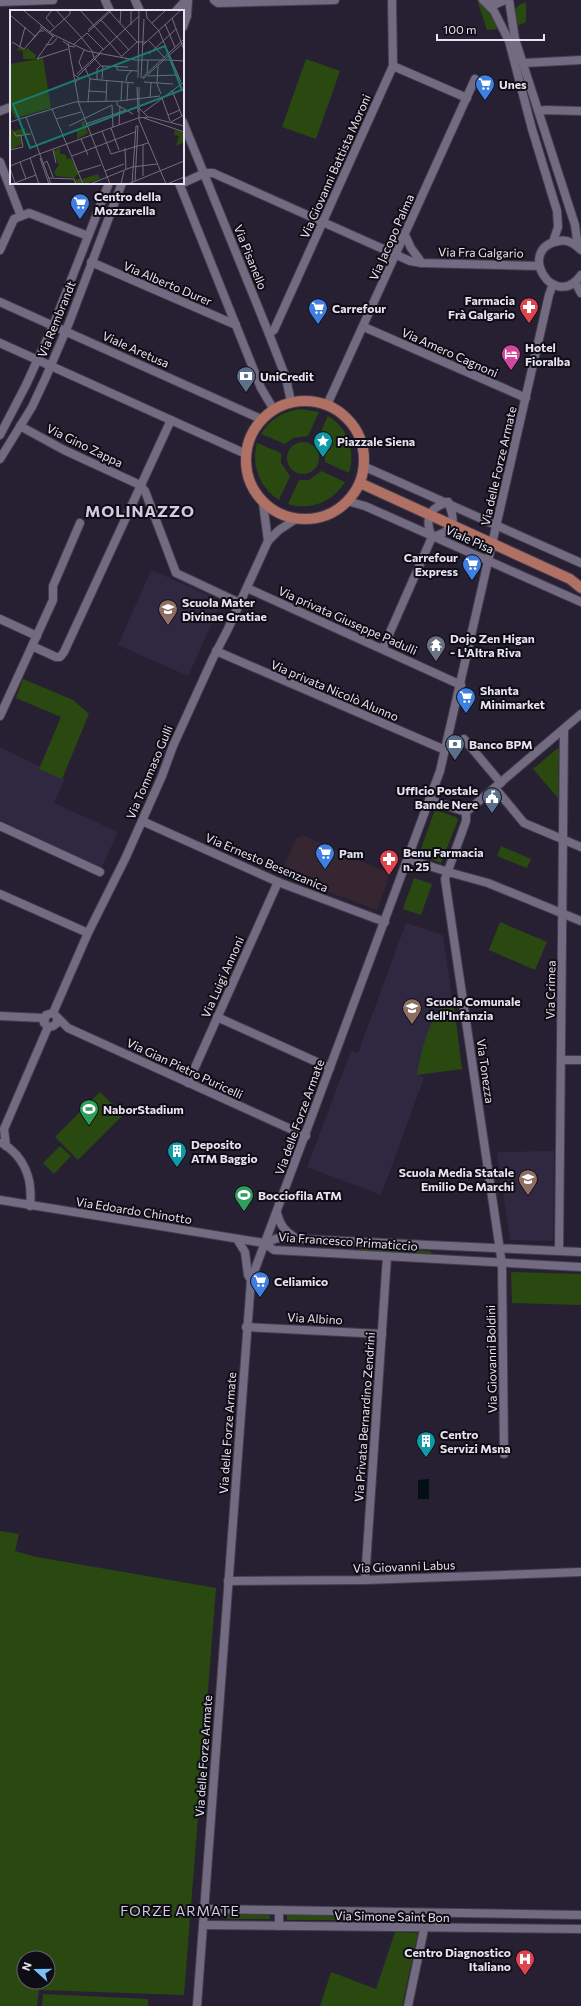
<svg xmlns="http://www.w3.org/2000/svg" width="581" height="2006" font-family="Commissioner,sans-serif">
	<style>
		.commercial { fill: #352632 }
		.built { fill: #302840 }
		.green { fill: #294911; fill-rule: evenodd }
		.water { fill: #030f15 }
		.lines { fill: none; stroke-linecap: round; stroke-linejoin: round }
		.minor-casing { stroke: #433d4d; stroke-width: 10 }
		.major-casing { stroke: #433d4d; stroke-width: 12 }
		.minor { stroke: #736b81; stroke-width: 8 }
		.major { stroke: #b07064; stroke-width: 10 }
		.labels { text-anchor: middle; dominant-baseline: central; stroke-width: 4; stroke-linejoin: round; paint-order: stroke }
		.poi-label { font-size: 12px; font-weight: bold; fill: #e6e2ef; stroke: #0e0c14; text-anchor: start }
		.street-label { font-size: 12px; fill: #e6e2ef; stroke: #0e0c14 }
		.quarter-label { font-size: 14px; letter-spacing: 1px; fill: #d2cae2; stroke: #0e0c14 }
		.district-label { font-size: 16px; font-weight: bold; letter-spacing: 1px; fill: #d2cae2; stroke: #0e0c14 }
		.inset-road { fill: none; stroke: #736e7e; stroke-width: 1 }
		.view { fill: #1a7b74; fill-opacity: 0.15; stroke: #1a7b74; stroke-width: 2 }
		.inset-edge { fill: none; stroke: #e6e2ef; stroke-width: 2 }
	</style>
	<rect width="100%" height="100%" fill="#272032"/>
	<path class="commercial" d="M302,835L390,874L377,910L280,874L297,837L301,838Z"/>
	<g class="built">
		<path d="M151,570L222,601L188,676L118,645Z"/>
		<path d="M0,747L65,779L54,803L118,832L101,869L0,820Z"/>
		<path d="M406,923L443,935L462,1069L418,1075L424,1078L381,1195L307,1167L351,1051L358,1053Z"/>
		<path d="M554,1151L553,1241L510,1240L497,1152Z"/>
	</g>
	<g class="green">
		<path d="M477,0L490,9L499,29L487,30Z"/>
		<path d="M526,2V22L517,26L515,9L519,5Z"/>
		<path d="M306,59L340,71L316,139L282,127Z"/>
		<path d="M301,409L319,412L308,436L293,438L285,444L261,434C270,419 284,411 301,409Z"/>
		<path d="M328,416C348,428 356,451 349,473L325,462L324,447L317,440Z"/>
		<circle cx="303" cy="458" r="16"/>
		<path d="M257,443L281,453V463L290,476L279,500C259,487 251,465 257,443Z"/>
		<path d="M321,471L345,482C333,502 310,511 288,504L299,480H309Z"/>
		<path d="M23,679L73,700L89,714L62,779L39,769L61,717L16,698Z"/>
		<path d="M558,748H559L558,798L533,769Z"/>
		<path d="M435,810L456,817L458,820L441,863L419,854Z"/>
		<path d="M501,846L531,859L527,868L497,856Z"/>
		<path d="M414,878L432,884L421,915L403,909Z"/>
		<path d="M500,922L547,942L535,970L489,950Z"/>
		<path d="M453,998L462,1069L417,1075C420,1055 431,1006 453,998Z"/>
		<path d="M100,1092L123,1115L78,1160L55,1137Z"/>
		<path d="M60,1146L71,1156L54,1174L43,1163Z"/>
		<path d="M362,1247L430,1251L432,1253L430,1254L362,1250Z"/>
		<path d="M511,1272L581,1274V1305L512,1303Z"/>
		<path d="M0,1531L19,1534L15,1551L37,1557L216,1588L184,1995L39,1990L37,2006H0ZM24,1958H48V1982H24Z"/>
		<path d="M227,1913H269L270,1919H227Z"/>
		<rect x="287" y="1914" width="53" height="6"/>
		<path d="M395,1932L418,1933L402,2006H320L331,1972L376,1989Z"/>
		<path d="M43,1994L148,1999V2006H42Z"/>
	</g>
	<path class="water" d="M429,1479V1499H418V1480Z"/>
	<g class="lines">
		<defs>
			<g id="minor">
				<path d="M105,0L110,11"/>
				<path d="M135,0L140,11"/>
				<path d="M214,0L218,3L335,0"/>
				<path d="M483,0L494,11L509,41L532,129L557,211L558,227L553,242"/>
				<path d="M509,0L515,39L575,225L578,247"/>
				<path d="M0,2L53,0"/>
				<path d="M487,3L496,4L505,0"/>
				<path d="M176,11L186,0"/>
				<path d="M183,27L187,16L188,0"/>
				<path d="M524,63L581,60"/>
				<path d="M393,66L467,98"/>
				<path d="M0,111L11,107"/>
				<path d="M539,111L546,110L581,111"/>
				<path d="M183,122L269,334L286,378L291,402"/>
				<path d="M0,162L21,216"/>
				<path d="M179,183L261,388L274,410"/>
				<path d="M183,183L205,173H213L410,261L422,263L539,266"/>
				<path d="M405,235L411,248L422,263"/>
				<path d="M0,250L14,219L29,213L88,236"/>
				<path d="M581,250C575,244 568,239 559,241C515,248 554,313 581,275"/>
				<path d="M91,262L236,325"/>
				<path d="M575,282L581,293"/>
				<path d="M0,302L261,419"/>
				<path d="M364,327L526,398"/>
				<path d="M269,334L274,330L393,66L392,0"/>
				<path d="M0,343L246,454"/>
				<path d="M327,405L475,79"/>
				<path d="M20,426L64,450L140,485L145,491L176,573L240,603"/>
				<path d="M0,435L26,385L53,326L109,183"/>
				<path d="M0,459L32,407L46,377L69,323L122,183"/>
				<path d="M363,466L581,563"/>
				<path d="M347,501L365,506L581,602"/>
				<path d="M263,503L268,541"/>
				<path d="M432,537C454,531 457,522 448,502"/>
				<path d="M432,537C424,518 429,508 448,502"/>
				<path d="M247,588L461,685"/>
				<path d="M0,619L37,636"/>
				<path d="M32,646L56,657H60L64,652L171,420"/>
				<path d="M383,648L432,537"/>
				<path d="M216,651L445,750"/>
				<path d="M0,716L53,600V586L80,523"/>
				<path d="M464,739L501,783"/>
				<path d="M495,788L524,823L581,847"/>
				<path d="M430,800L466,812"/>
				<path d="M466,812V821L445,879L502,1264L504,1454"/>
				<path d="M466,812L581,714"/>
				<path d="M142,821L278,882L385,922"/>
				<path d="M0,826L100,872"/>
				<path d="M414,861L448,872L488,883L581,921"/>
				<path d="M0,894L88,933"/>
				<path d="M53,1013L88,933L125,859L162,776L173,746L213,658L228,629L268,541L279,530L296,519"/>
				<path d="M0,1016L43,1018"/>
				<path d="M217,1017L330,1068"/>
				<path d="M57,1018V1023L53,1026L48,1027L44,1023L46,1015L53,1013L68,1028L306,1136"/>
				<path d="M561,1060H581"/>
				<path d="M188,1083L278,882"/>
				<path d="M2,1143C25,1157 33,1180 30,1206"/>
				<path d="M6,1146L4,1129L48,1027"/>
				<path d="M0,1200L264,1243L274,1250L581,1267"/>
				<path d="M277,1213C280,1225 285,1232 296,1238"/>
				<path d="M237,1239L245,1252L248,1275L251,1280"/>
				<path d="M264,1243L278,1238L581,1252"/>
				<path d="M559,1251L564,729"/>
				<path d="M246,1327L382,1334"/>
				<path d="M365,1580L387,1257"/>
				<path d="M228,1581L365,1580L581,1572"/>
				<path d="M204,1909L581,1915"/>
				<path d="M279,1910V1926"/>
				<path d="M203,1925L581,1929"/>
				<path d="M197,2006L251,1280L440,771L549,295L553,284"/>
				<path d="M408,2006L424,1929"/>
			</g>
			<g id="major">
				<circle cx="305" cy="460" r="59"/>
				<path d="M360,483L570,579L581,588"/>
			</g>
		</defs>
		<use href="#minor" class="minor-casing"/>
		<use href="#major" class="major-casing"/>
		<use href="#minor" class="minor"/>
		<use href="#major" class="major"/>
	</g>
	<defs>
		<symbol id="supermarket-pin" viewBox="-11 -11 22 30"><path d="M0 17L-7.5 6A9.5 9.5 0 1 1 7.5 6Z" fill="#3f7fe0" stroke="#0e0c14"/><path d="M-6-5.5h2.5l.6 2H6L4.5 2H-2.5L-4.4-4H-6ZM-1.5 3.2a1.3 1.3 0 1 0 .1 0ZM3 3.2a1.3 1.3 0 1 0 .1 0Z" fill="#fff"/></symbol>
		<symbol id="pharmacy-pin" viewBox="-11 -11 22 30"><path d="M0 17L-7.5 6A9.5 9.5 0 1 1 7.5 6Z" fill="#e0444e" stroke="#0e0c14"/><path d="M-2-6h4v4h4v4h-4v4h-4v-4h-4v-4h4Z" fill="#fff"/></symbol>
		<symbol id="hotel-pin" viewBox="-11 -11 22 30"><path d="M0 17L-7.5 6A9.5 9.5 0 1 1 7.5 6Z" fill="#d1479c" stroke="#0e0c14"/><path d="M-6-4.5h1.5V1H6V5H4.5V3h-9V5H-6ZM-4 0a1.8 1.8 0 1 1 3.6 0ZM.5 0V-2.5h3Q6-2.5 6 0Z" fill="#fff"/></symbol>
		<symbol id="bank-pin" viewBox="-11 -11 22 30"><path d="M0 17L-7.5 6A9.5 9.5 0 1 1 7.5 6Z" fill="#5c6f8a" stroke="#0e0c14"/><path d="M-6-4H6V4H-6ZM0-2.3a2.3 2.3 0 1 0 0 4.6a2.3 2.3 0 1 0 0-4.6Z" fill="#fff"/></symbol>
		<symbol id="sight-pin" viewBox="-11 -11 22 30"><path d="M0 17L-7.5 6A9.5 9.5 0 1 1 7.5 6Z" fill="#0f9aa8" stroke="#0e0c14"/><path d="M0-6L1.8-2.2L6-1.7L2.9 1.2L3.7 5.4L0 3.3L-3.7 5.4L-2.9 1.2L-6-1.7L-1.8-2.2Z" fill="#fff"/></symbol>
		<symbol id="school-pin" viewBox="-11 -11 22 30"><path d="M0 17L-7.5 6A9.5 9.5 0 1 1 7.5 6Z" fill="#8d6e63" stroke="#0e0c14"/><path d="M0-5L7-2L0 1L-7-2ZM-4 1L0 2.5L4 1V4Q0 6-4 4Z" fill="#fff"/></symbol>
		<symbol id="temple-pin" viewBox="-11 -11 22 30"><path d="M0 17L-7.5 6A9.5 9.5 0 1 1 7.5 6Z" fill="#6b7280" stroke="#0e0c14"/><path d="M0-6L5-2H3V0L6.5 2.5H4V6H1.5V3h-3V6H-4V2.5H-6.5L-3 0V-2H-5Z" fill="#fff"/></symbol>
		<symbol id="civic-pin" viewBox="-11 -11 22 30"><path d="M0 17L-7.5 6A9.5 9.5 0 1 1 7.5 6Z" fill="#5c6f8a" stroke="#0e0c14"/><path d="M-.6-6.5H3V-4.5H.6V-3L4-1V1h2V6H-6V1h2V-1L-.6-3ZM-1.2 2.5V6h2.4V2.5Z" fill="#fff"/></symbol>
		<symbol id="stadium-pin" viewBox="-11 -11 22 30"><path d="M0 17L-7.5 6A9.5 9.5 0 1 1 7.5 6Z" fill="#2e9e5b" stroke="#0e0c14"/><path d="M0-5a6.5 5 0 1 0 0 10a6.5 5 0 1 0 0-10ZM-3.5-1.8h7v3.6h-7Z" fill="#fff"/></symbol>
		<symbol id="building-pin" viewBox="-11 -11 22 30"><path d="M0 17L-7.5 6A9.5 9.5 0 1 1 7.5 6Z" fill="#0f9aa8" stroke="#0e0c14"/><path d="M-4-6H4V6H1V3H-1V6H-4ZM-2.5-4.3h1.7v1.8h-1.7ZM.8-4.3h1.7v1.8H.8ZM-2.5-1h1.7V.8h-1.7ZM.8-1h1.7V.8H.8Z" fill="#fff"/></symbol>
		<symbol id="hospital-pin" viewBox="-11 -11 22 30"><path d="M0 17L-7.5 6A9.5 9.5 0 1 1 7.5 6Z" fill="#e0444e" stroke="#0e0c14"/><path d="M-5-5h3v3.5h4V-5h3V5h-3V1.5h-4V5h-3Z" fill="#fff"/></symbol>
	</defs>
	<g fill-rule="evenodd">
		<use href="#supermarket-pin" x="474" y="73" width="22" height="30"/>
		<use href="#supermarket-pin" x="69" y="192" width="22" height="30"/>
		<use href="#pharmacy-pin" x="518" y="296" width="22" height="30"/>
		<use href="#supermarket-pin" x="307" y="297" width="22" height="30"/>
		<use href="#hotel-pin" x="500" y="343" width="22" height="30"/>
		<use href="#bank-pin" x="235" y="365" width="22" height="30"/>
		<use href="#sight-pin" x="312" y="430" width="22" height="30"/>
		<use href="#supermarket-pin" x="461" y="553" width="22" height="30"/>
		<use href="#school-pin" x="157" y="598" width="22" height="30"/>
		<use href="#temple-pin" x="425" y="634" width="22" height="30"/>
		<use href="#supermarket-pin" x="455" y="686" width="22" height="30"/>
		<use href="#bank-pin" x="444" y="733" width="22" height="30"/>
		<use href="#civic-pin" x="481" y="786" width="22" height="30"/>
		<use href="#supermarket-pin" x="314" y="842" width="22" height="30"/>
		<use href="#pharmacy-pin" x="378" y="848" width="22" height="30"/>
		<use href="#school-pin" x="401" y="997" width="22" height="30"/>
		<use href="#stadium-pin" x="78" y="1098" width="22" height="30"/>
		<use href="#building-pin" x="166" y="1140" width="22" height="30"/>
		<use href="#school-pin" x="517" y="1168" width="22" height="30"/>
		<use href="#stadium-pin" x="233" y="1184" width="22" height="30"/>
		<use href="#supermarket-pin" x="249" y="1270" width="22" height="30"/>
		<use href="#building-pin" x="415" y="1430" width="22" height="30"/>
		<use href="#hospital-pin" x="514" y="1948" width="22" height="30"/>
	</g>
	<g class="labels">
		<g class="poi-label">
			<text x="499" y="84">Unes</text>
			<text x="94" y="196">Centro della<tspan x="94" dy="14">Mozzarella</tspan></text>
			<text x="515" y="300" text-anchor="end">Farmacia<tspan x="515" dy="14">Frà Galgario</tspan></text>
			<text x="332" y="308">Carrefour</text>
			<text x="525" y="347">Hotel<tspan x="525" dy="14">Fioralba</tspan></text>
			<text x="260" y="376">UniCredit</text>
			<text x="337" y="441">Piazzale Siena</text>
			<text x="458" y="557" text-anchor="end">Carrefour<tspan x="458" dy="14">Express</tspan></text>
			<text x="182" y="602">Scuola Mater<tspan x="182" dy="14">Divinae Gratiae</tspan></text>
			<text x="450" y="638">Dojo Zen Higan<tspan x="450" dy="14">- L'Altra Riva</tspan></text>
			<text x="480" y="690">Shanta<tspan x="480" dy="14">Minimarket</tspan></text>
			<text x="469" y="744">Banco BPM</text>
			<text x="478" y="790" text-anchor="end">Ufficio Postale<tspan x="478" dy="14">Bande Nere</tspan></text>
			<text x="403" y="852">Benu Farmacia<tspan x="403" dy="14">n. 25</tspan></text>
			<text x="339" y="853">Pam</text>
			<text x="426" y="1001">Scuola Comunale<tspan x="426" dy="14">dell'Infanzia</tspan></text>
			<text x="103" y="1109">NaborStadium</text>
			<text x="191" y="1144">Deposito<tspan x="191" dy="14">ATM Baggio</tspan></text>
			<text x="514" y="1172" text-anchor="end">Scuola Media Statale<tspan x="514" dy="14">Emilio De Marchi</tspan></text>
			<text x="258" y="1195">Bocciofila ATM</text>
			<text x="274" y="1281">Celiamico</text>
			<text x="440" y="1434">Centro<tspan x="440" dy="14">Servizi Msna</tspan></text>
			<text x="511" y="1952" text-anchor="end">Centro Diagnostico<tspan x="511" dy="14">Italiano</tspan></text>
		</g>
		<g class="street-label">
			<text transform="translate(335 166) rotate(-66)">Via Giovanni Battista Moroni</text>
			<text transform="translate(391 237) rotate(-66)">Via Jacopo Palma</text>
			<text transform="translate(481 252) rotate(1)">Via Fra Galgario</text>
			<text transform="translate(251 257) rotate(68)">Via Pisanello</text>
			<text transform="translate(168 283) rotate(23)">Via Alberto Durer</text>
			<text transform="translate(56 319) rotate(-68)">Via Rembrandt</text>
			<text transform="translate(136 349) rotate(24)">Viale Aretusa</text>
			<text transform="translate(450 352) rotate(24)">Via Amero Cagnoni</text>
			<text transform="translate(85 445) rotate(26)">Via Gino Zappa</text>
			<text transform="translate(498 466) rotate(-77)">Via delle Forze Armate</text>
			<text transform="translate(470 539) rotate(24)">Viale Pisa</text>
			<text transform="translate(348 620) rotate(24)">Via privata Giuseppe Padulli</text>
			<text transform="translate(335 690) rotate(23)">Via privata Nicolò Alunno</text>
			<text transform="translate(149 772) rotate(-67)">Via Tommaso Gulli</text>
			<text transform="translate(267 862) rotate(23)">Via Ernesto Besenzanica</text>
			<text transform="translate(222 977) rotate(-66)">Via Luigi Annoni</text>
			<text transform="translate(550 990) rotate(-89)">Via Crimea</text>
			<text transform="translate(185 1068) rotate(25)">Via Gian Pietro Puricelli</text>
			<text transform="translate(486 1071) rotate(82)">Via Tonezza</text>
			<text transform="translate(299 1117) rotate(-70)">Via delle Forze Armate</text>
			<text transform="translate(134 1210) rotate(9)">Via Edoardo Chinotto</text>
			<text transform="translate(348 1241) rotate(4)">Via Francesco Primaticcio</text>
			<text transform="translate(315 1318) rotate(3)">Via Albino</text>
			<text transform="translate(491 1359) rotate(-91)">Via Giovanni Boldini</text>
			<text transform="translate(364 1417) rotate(-86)">Via Privata Bernardino Zendrini</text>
			<text transform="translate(227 1433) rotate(-86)">Via delle Forze Armate</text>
			<text transform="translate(404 1566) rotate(-2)">Via Giovanni Labus</text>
			<text transform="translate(203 1756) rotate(-86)">Via delle Forze Armate</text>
			<text transform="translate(392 1916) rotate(1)">Via Simone Saint Bon</text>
		</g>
		<g class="quarter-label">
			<text x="180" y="1910">FORZE ARMATE</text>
		</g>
		<g class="district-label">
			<text x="140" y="510">MOLINAZZO</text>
		</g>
	</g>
	<g transform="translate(10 10)">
		<rect width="174" height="174" fill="#272032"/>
		<path d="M9,36L15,40L17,38L26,45L25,49H13V41L7,40ZM33,48L41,98L5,108L0,98V54ZM74,111L78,123L67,129V121L73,119L71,112ZM0,118L4,121L15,118V122L21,124L10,125L12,134L0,140ZM165,120L172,122L174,126V132L166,136L169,126L164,125ZM50,138V144H55L57,149L61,148L69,164L65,166L66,170L70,168L73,174H67L65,168L46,166L44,162L49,155L43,141ZM88,164L90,169L74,174L72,169Z" fill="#294911"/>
		<path class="inset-road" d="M13,0L42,24L77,41L125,50H161M42,0L36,8L44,17M46,0L71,27L82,41L84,48M70,0L112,47M98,0L127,32H136M121,0V15M136,0L137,8L149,21L171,72M0,5L26,27M162,8L174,40M91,10L119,40M110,13L111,0M142,13L156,0M155,14L165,37M30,16L44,27M78,20L99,1M40,22L60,4V0M78,22L102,0M43,26L27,49L58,39M21,31L32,18M53,31L59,36L65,37M139,31L154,47M2,32L14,39M58,33L69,94L100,174M36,35L42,34L47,28M63,35L77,23L94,40M133,35L171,0M10,36L15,17M14,39L30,21H34M139,44L166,19M112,46L127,32M85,49L91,56L118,57M160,50L174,51M148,56L147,74L151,84M107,57V60L128,61M75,58L80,69M72,59L69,52L74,40M137,63L138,50M63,64L69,68L65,73M67,64L129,6M68,66L91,43M138,66L167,65M128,68L129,0M131,68L134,9M132,68L174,29M80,69L124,73M92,69L93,56M133,69L174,32M87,70V59L90,56M116,71L117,66L122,60M134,72L163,74M127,77L128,102M129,77V110L156,174M162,80L172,106M78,81L96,82M140,87L141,73M152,88L160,111M96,91L97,70M111,91L112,71M117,91L118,72M78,92L80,69M107,92V95L123,104M129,98L138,107M42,99L73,174M134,102L174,72M158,105L170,100M16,107L41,174M134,108L174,122M46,109L71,102M0,112L65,92L109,91L150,86M161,112L174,105M76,114L116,100M109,115L110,96M59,116L102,95L103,117M101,118L109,140M92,121L101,144M4,122L6,126L21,124M71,129L78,145M133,134V166M115,138L116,160M0,140L13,137L11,126M43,140L46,153M101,144L138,133M24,146L128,108L139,107L174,116M62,146L125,122M20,148L29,174M30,148L39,174M10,152L16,169M33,154L37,151L43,167M0,156L25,146M0,158L5,173M95,161L114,154M68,162L91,155M39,168L64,169L66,174M125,171L128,116H126M2,174L26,165M80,174L122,157L147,154M111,174L114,161M118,174L174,151M122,174L126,116M157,174L174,167"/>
		<path class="view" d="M155,36L172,80L20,138L3,94Z"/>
		<rect width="174" height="174" class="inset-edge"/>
	</g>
	<g transform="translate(36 1970) rotate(291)"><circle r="19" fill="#0e0c14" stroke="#64626c"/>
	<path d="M0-3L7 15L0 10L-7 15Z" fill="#79bff8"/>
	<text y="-6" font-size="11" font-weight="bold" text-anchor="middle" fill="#e6e2ef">N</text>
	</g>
	<path d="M437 34v6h107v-6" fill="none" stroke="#e6e2ef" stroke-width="2"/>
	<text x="443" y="34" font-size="12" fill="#e6e2ef" stroke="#0e0c14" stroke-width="3" paint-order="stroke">100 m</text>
</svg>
